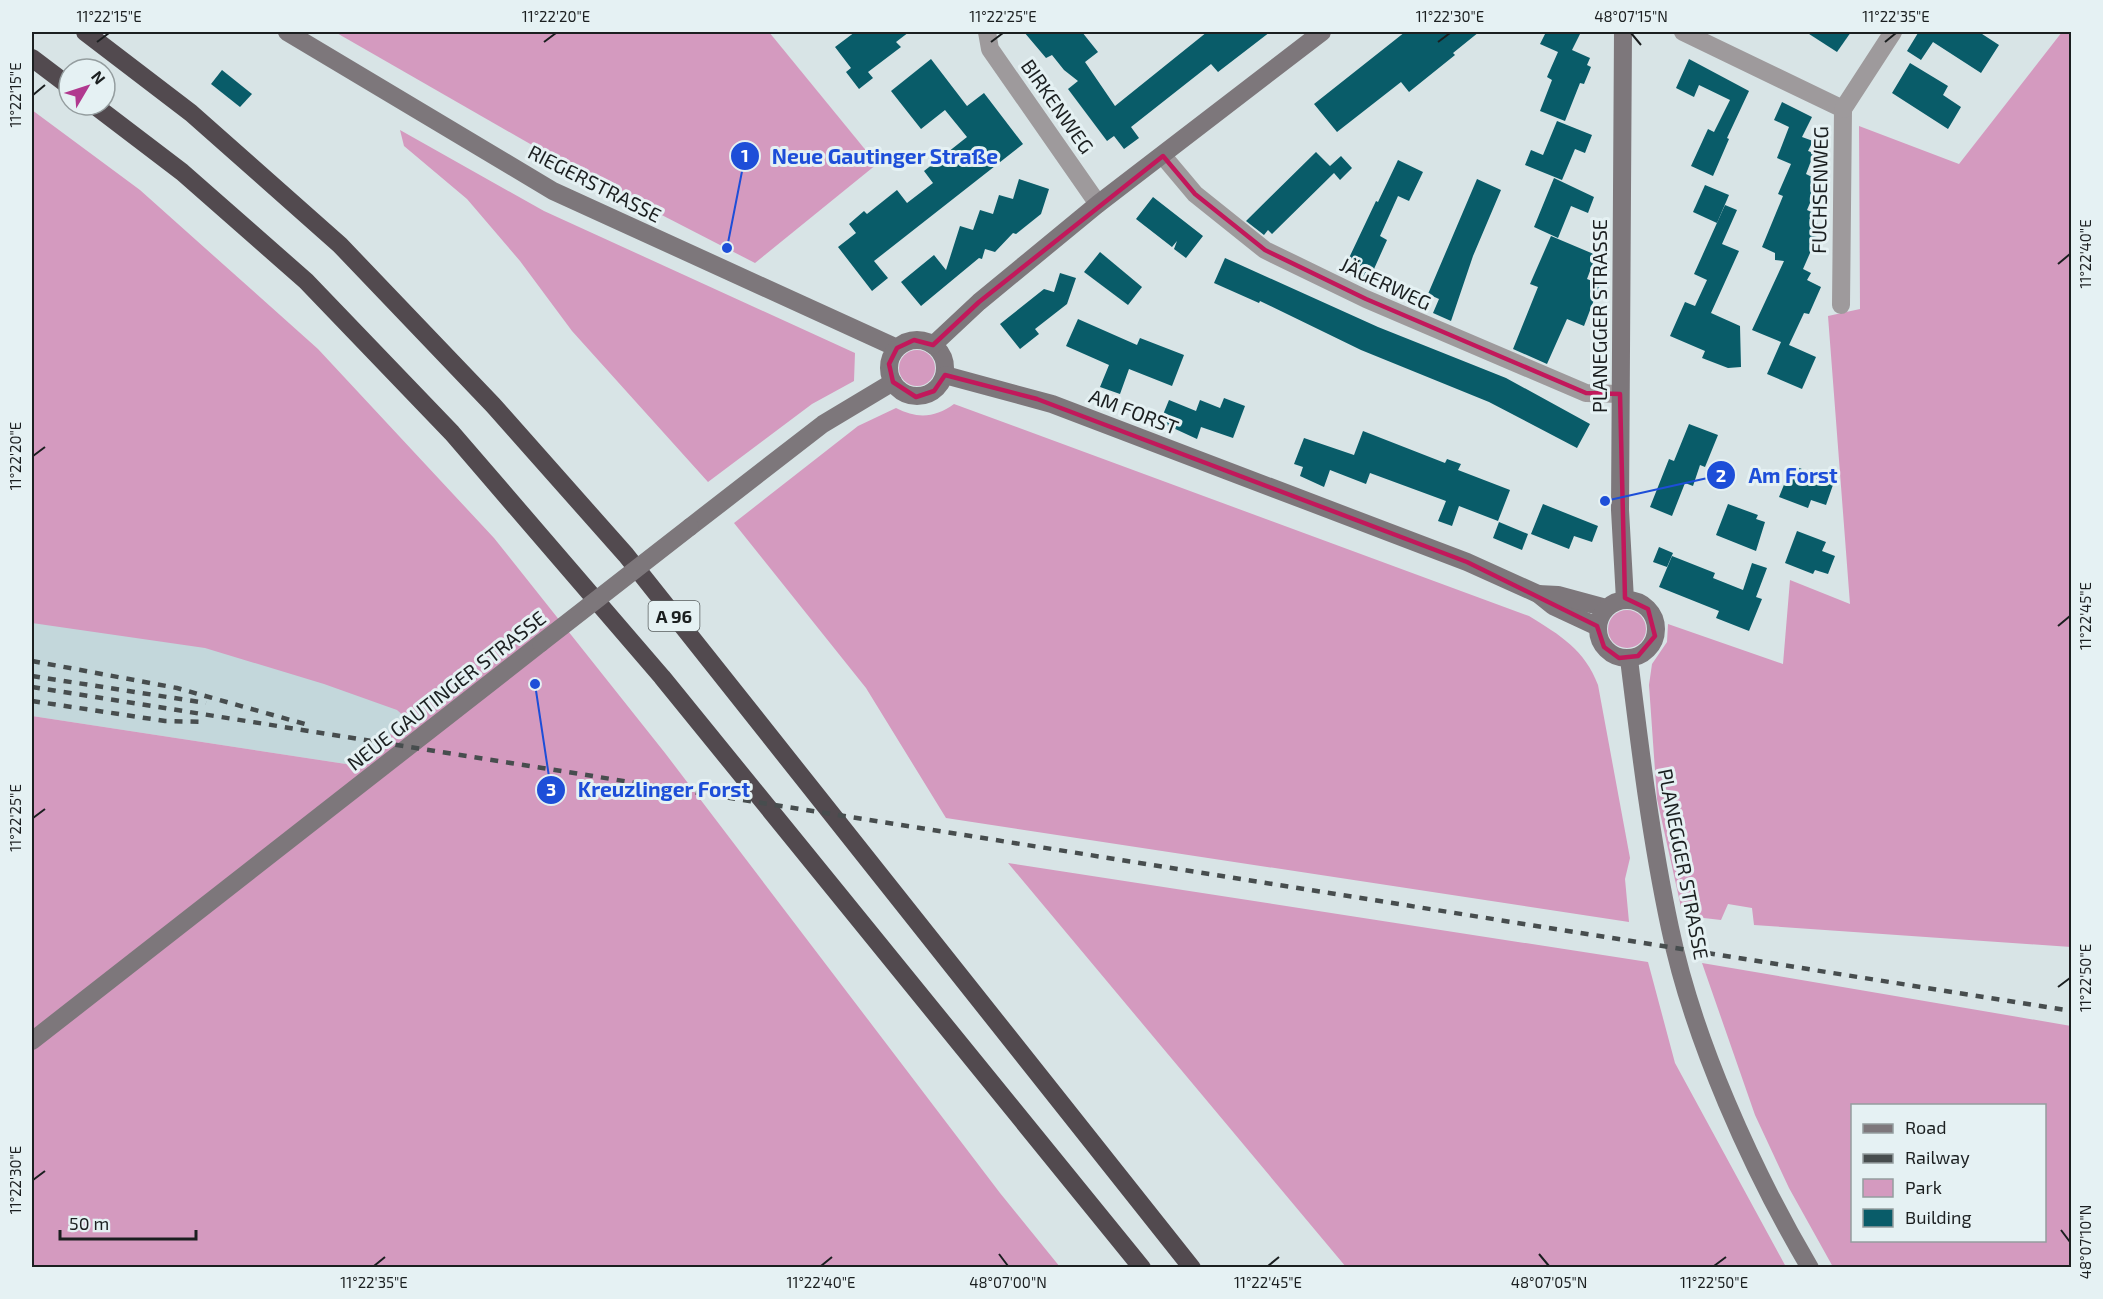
<svg xmlns="http://www.w3.org/2000/svg" width="2103" height="1299" font-family="'Exo 2',sans-serif">
	<style>
		.built { fill: #c3d7db }
		.green { fill: #d49abf; fill-rule: evenodd }
		.building { fill: #095c69 }
		.lines { fill: none; stroke-linecap: round; stroke-linejoin: round }
		.street { stroke: #9e9a9c; stroke-width: 18 }
		.secondary { stroke: #7d777b; stroke-width: 18 }
		.highway { stroke: #524a4f; stroke-width: 18 }
		.rail { stroke: #474d4e; stroke-width: 4.5; stroke-dasharray: 8 8; stroke-linecap: butt }
		.secondary-bridge { stroke: #7d777b; stroke-width: 18 }
		.marked { fill: none; stroke: #c2185b; stroke-width: 4.5; stroke-linejoin: round }
		.ticks { fill: none; stroke: #1b1f20; stroke-width: 2 }
		.labels { text-anchor: middle; dominant-baseline: central; stroke-width: 6; stroke-linejoin: round; paint-order: stroke }
		.shield { fill: #e5f1f3; stroke: #585e5f; stroke-width: 1.5 }
		.shield-label { font-size: 18px; font-weight: bold; fill: #1b1f20 }
		.street-label { font-size: 20px; fill: #1b1f20; stroke: #e5f1f3 }
		.leader { fill: none; stroke: #1d4ed8; stroke-width: 2 }
		.callout-dot { fill: #1d4ed8; stroke: #e5f1f3; stroke-width: 2 }
		.mark-label { font-size: 18px; text-anchor: middle; font-weight: bold; fill: #fff }
		.callout-label { font-size: 21px; text-anchor: middle; font-weight: bold; fill: #1d4ed8; stroke: #e5f1f3; stroke-width: 6; stroke-linejoin: round; paint-order: stroke }
		.neatline { fill: none; stroke: #1b1f20; stroke-width: 2 }
		.ticks-label { font-size: 15px; text-anchor: middle; fill: #1b1f20 }
	</style>
	<rect width="100%" height="100%" fill="#d8e4e6"/>
	<path class="built" d="M32,185L413,724L382,752L359,766L32,716Z"/>
	<g class="green">
		<path d="M335,32H769L877,164L755,263L586,176Z"/>
		<path d="M2062,32H2071V947L1754,925L1752,908L1728,904L1721,920L1695,917L1681,907L1657,799L1649,685L1652,664L1667,642L1668,624L1783,664L1790,580L1850,604L1828,316L1860,309L1859,126L1959,164Z"/>
		<path d="M32,110L140,190L318,349L494,538L665,753L1000,1193L1060,1267H32V716L359,766L382,752L384,734L399,735L413,724L397,710L324,684L205,648L32,623Z"/>
		<path d="M400,130L544,211L855,353L854,381L812,404L708,482L572,331L520,261L467,199L404,146Z"/>
		<circle cx="917" cy="368" r="18"/>
		<path d="M954,404L1529,616C1560,635 1585,650 1598,685L1630,858L1625,879L1629,922L946,818L866,688L734,523L858,426L896,408C917,419 935,418 954,404Z"/>
		<circle cx="1627" cy="629" r="19"/>
		<path d="M1008,863L1648,962L1675,1063L1786,1267H1346Z"/>
		<path d="M1702,963L2071,1026V1267H1833L1789,1188L1755,1115ZM1852,1106H2044V1240H1852Z"/>
	</g>
	<g class="building">
		<path d="M855,32H909L896,42L901,47L868,72L873,78L859,89L846,72L851,68L835,47Z"/>
		<path d="M1024,32H1082L1098,52L1085,62L1115,106L1207,32H1270L1218,72L1211,64L1131,127L1139,138L1124,149L1114,136L1107,141L1068,89L1078,81L1064,70L1052,55L1046,58Z"/>
		<path d="M1405,32H1479L1453,53L1455,55L1409,92L1401,82L1337,132L1314,104Z"/>
		<path d="M1546,32H1581L1572,50L1590,58L1587,65L1591,67L1584,84L1580,83L1565,121L1540,111L1552,80L1547,77L1558,52L1540,44Z"/>
		<path d="M1806,32H1851L1837,52Z"/>
		<path d="M1915,32H1979L1999,45L1981,73L1933,42L1921,60L1907,51L1918,33Z"/>
		<path d="M931,59L967,106L984,93L1023,144L874,261L888,278L872,291L838,247L856,233L849,224L864,211L867,214L897,190L907,203L933,183L924,171L967,137L945,110L921,129L891,91Z"/>
		<path d="M1689,59L1749,91L1727,138L1729,139L1713,176L1691,166L1708,129L1714,132L1730,100L1699,85L1694,97L1676,88Z"/>
		<path d="M1910,63L1948,86L1943,95L1961,107L1948,129L1892,93Z"/>
		<path d="M222,70L252,94L240,107L211,84Z"/>
		<path d="M1782,102L1812,117L1802,137L1813,141L1808,151L1814,153L1806,174L1814,178L1810,186L1816,189L1807,210L1816,214L1812,221L1818,224L1813,236L1817,237L1803,269L1811,273L1807,280L1821,287L1809,314L1804,313L1789,345L1816,357L1802,389L1767,374L1781,342L1752,330L1784,261L1775,260V253L1762,247L1783,196L1778,194L1791,164L1777,158L1789,127L1774,120Z"/>
		<path d="M1557,121L1592,135L1585,153L1575,149L1562,180L1525,165L1531,150L1543,155Z"/>
		<path d="M1316,152L1330,166L1341,156L1352,168L1340,180L1334,173L1272,234L1268,230L1264,235L1246,221Z"/>
		<path d="M1398,160L1423,172L1409,201L1398,196L1380,236L1387,240L1374,269L1371,268L1366,278L1351,271L1356,261L1349,258L1376,201L1378,202Z"/>
		<path d="M1554,178L1594,197L1588,213L1571,206L1558,238L1534,227Z"/>
		<path d="M1019,179L1049,189L1041,214L1016,234L1013,233L995,252L985,249L982,259L979,258L921,306L901,282L934,255L946,270L960,226L973,230L980,210L993,214L999,195L1013,199Z"/>
		<path d="M1477,179L1501,190L1473,256L1451,321L1433,313L1439,299L1428,294Z"/>
		<path d="M1705,185L1729,195L1717,223L1693,212Z"/>
		<path d="M1153,197L1203,236L1186,258L1174,249L1177,241L1172,247L1136,219Z"/>
		<path d="M1725,205L1737,210L1722,244L1739,251L1711,313L1740,326L1741,367L1728,368L1702,358L1705,351L1670,336L1685,302L1695,306L1707,280L1694,274Z"/>
		<path d="M1551,236L1596,255L1587,279L1600,284L1584,326L1567,319L1547,364L1513,349L1538,287L1530,284Z"/>
		<path d="M1100,252L1142,287L1128,305L1084,272Z"/>
		<path d="M1225,258L1378,327L1506,378L1590,424L1577,448L1489,402L1361,350L1260,301L1259,303L1214,283Z"/>
		<path d="M1060,273L1076,278L1067,304L1035,329L1039,334L1020,349L1000,324L1044,289L1054,292Z"/>
		<path d="M1078,319L1137,345L1140,338L1184,355L1172,386L1129,369L1120,394L1100,387L1109,365L1066,346Z"/>
		<path d="M1224,398L1245,406L1233,438L1201,427L1197,439L1160,422L1169,400L1196,411L1200,400L1220,408Z"/>
		<path d="M1689,424L1718,435L1705,467L1700,465L1693,486L1685,483L1672,516L1650,507L1669,459L1674,461Z"/>
		<path d="M1363,431L1445,463L1447,459L1461,464L1458,470L1510,490L1498,521L1459,506L1452,526L1438,521L1446,501L1370,473L1366,484L1330,470L1324,487L1300,476L1303,467L1294,464L1304,438L1354,455Z"/>
		<path d="M1792,465L1834,482L1826,505L1811,500L1808,508L1779,497Z"/>
		<path d="M1543,504L1598,526L1592,542L1574,536L1569,549L1531,534Z"/>
		<path d="M1728,504L1758,515L1756,519L1765,522L1756,551L1716,535Z"/>
		<path d="M1499,522L1528,534L1522,550L1493,538Z"/>
		<path d="M1797,531L1826,542L1822,551L1835,556L1828,574L1815,570L1813,574L1785,563Z"/>
		<path d="M1659,547L1673,553L1667,567L1653,562Z"/>
		<path d="M1672,556L1715,573L1713,578L1743,590L1752,563L1767,568L1756,597L1762,599L1749,631L1716,618L1719,611L1659,587Z"/>
	</g>
	<g class="lines">
		<g class="street">
			<path d="M987,32L990,49L1098,204"/>
			<path d="M1683,32L1843,109L1841,305"/>
			<path d="M1843,109L1893,32"/>
			<path d="M1163,156L1195,194L1265,250L1366,299L1586,393L1620,394"/>
		</g>
		<g class="secondary">
			<path d="M287,32L553,191L897,348"/>
			<path d="M1623,32L1620,510L1625,600"/>
			<circle cx="917" cy="368" r="28"/>
			<path d="M933,345L979,302L1098,204L1322,32"/>
			<path d="M945,375L1052,404L1467,562L1538,594L1553,606L1598,627"/>
			<path d="M690,527L823,424L893,382"/>
			<path d="M1538,594L1558,595L1606,608"/>
			<circle cx="1627" cy="629" r="29"/>
			<path d="M1629,659C1640,749 1651,839 1670,928C1693,1039 1752,1170 1810,1268"/>
			<path d="M32,1041L541,643"/>
		</g>
		<g class="highway">
			<path d="M85,32L191,113L340,245L493,405L626,555L1192,1268"/>
			<path d="M32,58L69,86"/>
			<path d="M94,105L182,172L306,281L452,433L662,677L1142,1268"/>
		</g>
		<g class="rail">
			<path d="M32,661L177,688L305,724"/>
			<path d="M32,676L206,703"/>
			<path d="M32,687L2072,1011"/>
			<path d="M32,701L165,721L206,722"/>
		</g>
		<path class="secondary-bridge" d="M541,643L690,527"/>
	</g>
	<path class="marked" d="M1163,156L1195,194L1265,250L1366,299L1586,393L1620,394L1625,598L1648,609L1655,636L1638,656L1619,658L1604,647L1597,626L1467,562L1037,399L945,375L934,391L916,397L893,382L889,364L897,348L914,340L933,345L979,302Z"/>
	<path class="ticks" d="M1631,33L1641,45M97,42L109,33M544,42L556,33M991,42L1003,33M1438,42L1450,33M1885,42L1896,33M33,95L45,85M2058,264L2070,254M33,456L45,447M2058,626L2070,616M33,818L45,809M2058,987L2070,978M33,1180L45,1171M2061,1230L2070,1242M999,1254L1008,1266M1539,1254L1549,1266M374,1266L385,1257M821,1266L832,1257M1268,1266L1279,1257M1714,1266L1726,1257"/>
	<g class="labels">
		<rect class="shield" x="648.5" y="601" width="51" height="30" rx="4.5"/>
		<g class="shield-label">
			<text x="674" y="616">A 96</text>
		</g>
		<g class="street-label">
			<text transform="translate(1058 106) rotate(55)">BIRKENWEG</text>
			<text transform="translate(595 183) rotate(27)">RIEGERSTRASSE</text>
			<text transform="translate(1819 190) rotate(-89)">FUCHSENWEG</text>
			<text transform="translate(1386 283) rotate(25)">JÄGERWEG</text>
			<text transform="translate(1599 316) rotate(-90)">PLANEGGER STRASSE</text>
			<text transform="translate(1134 411) rotate(21)">AM FORST</text>
			<text transform="translate(446 690) rotate(-38)">NEUE GAUTINGER STRASSE</text>
			<text transform="translate(1684 864) rotate(79)">PLANEGGER STRASSE</text>
		</g>
	</g>
	<path class="leader" d="M727 248L745 156M1605 501L1721 475M535 684L551 790"/>
	<g class="callout-dot">
		<circle cx="727" cy="248" r="6"/>
		<circle cx="1605" cy="501" r="6"/>
		<circle cx="535" cy="684" r="6"/>
		<circle cx="745" cy="156" r="15"/>
		<circle cx="1721" cy="475" r="15"/>
		<circle cx="551" cy="790" r="15"/>
	</g>
	<g class="mark-label">
		<text x="745" y="162">1</text>
		<text x="1721" y="482">2</text>
		<text x="551" y="796">3</text>
	</g>
	<g class="callout-label">
		<text x="885" y="164">Neue Gautinger Straße</text>
		<text x="1793" y="483">Am Forst</text>
		<text x="664" y="797">Kreuzlinger Forst</text>
	</g>
	<rect width="2103" height="1299" fill="none" stroke="#e5f1f3" stroke-width="66"/>
	<rect x="1851" y="1104" width="195" height="138" fill="#e5f1f3" stroke="#949d9f" stroke-width="1.5"/>
	<rect x="1863" y="1124" width="30" height="9" fill="#7d777b" stroke="#949d9f" stroke-width="1.5"/>
	<text x="1905" y="1134" font-size="18" fill="#1b1f20">Road</text>
	<rect x="1863" y="1154" width="30" height="9" fill="#474d4e" stroke="#949d9f" stroke-width="1.5"/>
	<text x="1905" y="1164" font-size="18" fill="#1b1f20">Railway</text>
	<rect x="1863" y="1179" width="30" height="18" fill="#d49abf" stroke="#949d9f" stroke-width="1.5"/>
	<text x="1905" y="1194" font-size="18" fill="#1b1f20">Park</text>
	<rect x="1863" y="1209" width="30" height="18" fill="#095c69" stroke="#949d9f" stroke-width="1.5"/>
	<text x="1905" y="1224" font-size="18" fill="#1b1f20">Building</text>
	<g transform="translate(87 87) rotate(51)"><circle r="28" fill="#e5f1f3" stroke="#949d9f" stroke-width="1.5"/>
	<path d="M0-4.5L10 22L0 15L-10 22Z" fill="#b1398f"/>
	<text y="-9" font-size="16" font-weight="bold" text-anchor="middle" fill="#1b1f20">N</text>
	</g>
	<path d="M60 1230v9h136v-9" fill="none" stroke="#1b1f20" stroke-width="3"/>
	<text x="69" y="1230" font-size="18" fill="#1b1f20" stroke="#e5f1f3" stroke-width="4.5" paint-order="stroke">50 m</text>
	<rect x="33" y="33" width="2037" height="1233" class="neatline"/>
	<g class="ticks-label">
		<text x="109" y="22">11°22'15"E</text>
		<text x="556" y="22">11°22'20"E</text>
		<text x="1003" y="22">11°22'25"E</text>
		<text x="1450" y="22">11°22'30"E</text>
		<text x="1631" y="22">48°07'15"N</text>
		<text x="1896" y="22">11°22'35"E</text>
		<text transform="translate(16 95) rotate(-90)" y="5">11°22'15"E</text>
		<text transform="translate(2086 254) rotate(-90)" y="5">11°22'40"E</text>
		<text transform="translate(16 456) rotate(-90)" y="5">11°22'20"E</text>
		<text transform="translate(2086 616) rotate(-90)" y="5">11°22'45"E</text>
		<text transform="translate(16 818) rotate(-90)" y="5">11°22'25"E</text>
		<text transform="translate(2086 978) rotate(-90)" y="5">11°22'50"E</text>
		<text transform="translate(16 1180) rotate(-90)" y="5">11°22'30"E</text>
		<text transform="translate(2086 1242) rotate(-90)" y="5">48°07'10"N</text>
		<text x="374" y="1288">11°22'35"E</text>
		<text x="821" y="1288">11°22'40"E</text>
		<text x="1008" y="1288">48°07'00"N</text>
		<text x="1268" y="1288">11°22'45"E</text>
		<text x="1549" y="1288">48°07'05"N</text>
		<text x="1714" y="1288">11°22'50"E</text>
	</g>
</svg>
